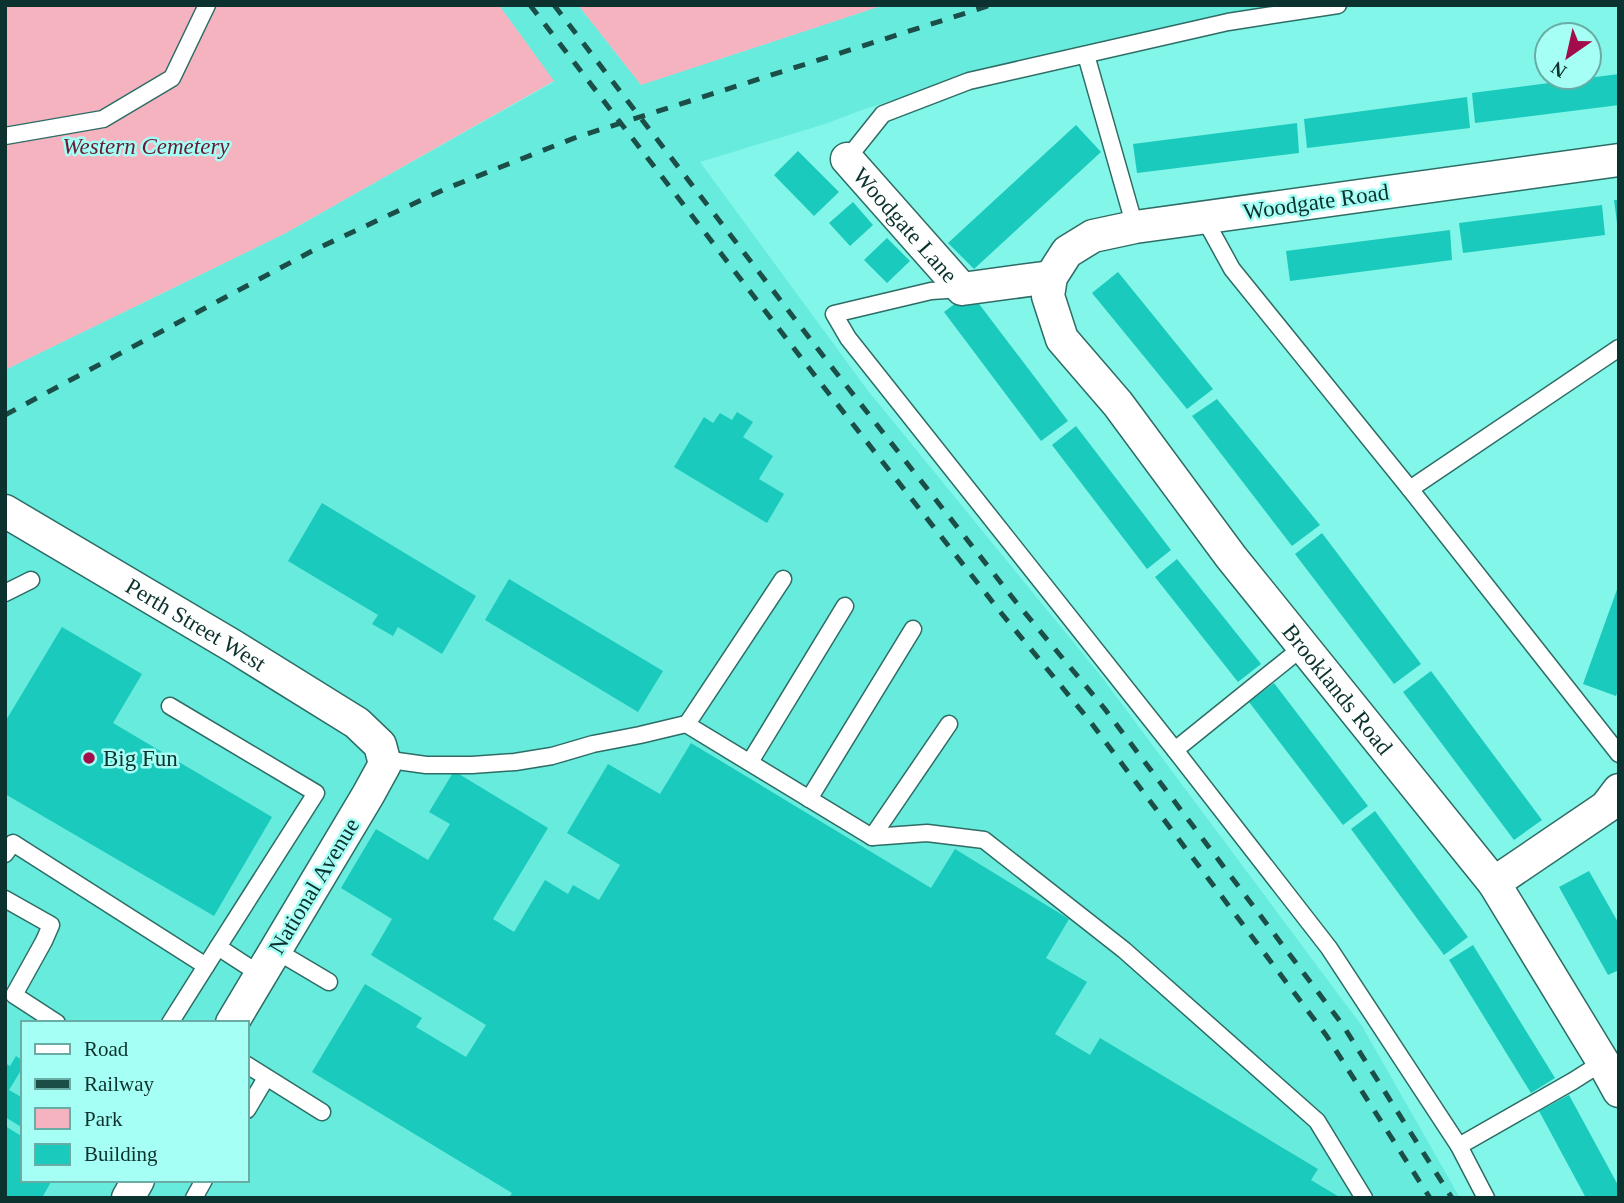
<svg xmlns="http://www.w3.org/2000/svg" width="1624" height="1203" font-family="'Times New Roman',serif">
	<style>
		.built { fill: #67ebdd; fill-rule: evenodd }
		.green { fill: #f5b3c0 }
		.building { fill: #1acabc }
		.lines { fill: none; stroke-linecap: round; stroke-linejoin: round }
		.service-casing { stroke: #2e6c65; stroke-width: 19 }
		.minor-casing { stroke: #2e6c65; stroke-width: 35 }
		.service { stroke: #fff; stroke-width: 16 }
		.minor { stroke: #fff; stroke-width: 32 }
		.rail { stroke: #1c4e48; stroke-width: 5; stroke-dasharray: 12 12; stroke-linecap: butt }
		.poi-dot { fill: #a30c4a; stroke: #a6fff4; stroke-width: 2.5 }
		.labels { text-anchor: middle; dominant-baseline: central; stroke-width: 5; stroke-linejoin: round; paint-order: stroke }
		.park-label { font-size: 23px; font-style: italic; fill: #6a1933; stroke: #a6fff4 }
		.street-label { font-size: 23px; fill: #0b322e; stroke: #a6fff4 }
		.poi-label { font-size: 23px; fill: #0b322e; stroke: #a6fff4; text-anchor: start }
	</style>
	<rect width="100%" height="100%" fill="#82f6e9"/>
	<path class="built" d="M499,5H578L641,85L884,5H1287L982,72L859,111L825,124L700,162L869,392L1101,676L1362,1026L1460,1198H5V370L284,234L554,82ZM23,1023H247V1180H23Z"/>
	<g class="green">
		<path d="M5,5H499L554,81L284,234L5,370Z"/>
		<path d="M578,5H884L641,85Z"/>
	</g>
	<g class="building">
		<path d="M1619,74V105L1475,123L1472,93Z"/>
		<path d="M1467,97L1470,128L1307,148L1304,119Z"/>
		<path d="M1297,123L1299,153L1137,173L1133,144Z"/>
		<path d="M1076,125L1101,152L974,269L948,243Z"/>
		<path d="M798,151L839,192L814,216L774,175Z"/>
		<path d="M1614,200H1619V223H1617Z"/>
		<path d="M853,202L873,225L850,246L829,223Z"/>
		<path d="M1602,205L1605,235L1463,253L1459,223Z"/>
		<path d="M1450,230L1452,260L1290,281L1286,251Z"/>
		<path d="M887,238L910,261L887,283L864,260Z"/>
		<path d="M1118,272L1213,389L1187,409L1092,293Z"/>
		<path d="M970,292L1068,421L1041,441L944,312Z"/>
		<path d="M1217,399L1320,525L1292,546L1192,416Z"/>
		<path d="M737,412L753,422L743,437L773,456L759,479L784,494L767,523L674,467L704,417L713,423L720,413L732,420Z"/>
		<path d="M1076,426L1171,550L1147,569L1052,445Z"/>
		<path d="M322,503L476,596L442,654L398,627L393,636L372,624L378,615L288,561Z"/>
		<path d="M1322,533L1421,664L1394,684L1295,554Z"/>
		<path d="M1177,559L1261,664L1238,682L1155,577Z"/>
		<path d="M509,579L663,671L638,712L485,620Z"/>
		<path d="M1619,584V688L1616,696L1583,684Z"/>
		<path d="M62,627L142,674L113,723L272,817L214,916L5,794V722Z"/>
		<path d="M1431,671L1542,820L1514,840L1403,692Z"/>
		<path d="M1274,683L1368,806L1343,825L1249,702Z"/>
		<path d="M691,743L931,888L955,849L1069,919L1046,958L1087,982L1055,1034L1090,1055L1100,1038L1318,1169L1311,1180L1341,1198H509L512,1193L312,1072L365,984L422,1018L416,1027L466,1057L486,1025L371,955L392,919L341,888L376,829L428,860L450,824L429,812L454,771L548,828L493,919L514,932L545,880L568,894L573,885L599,900L620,865L567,833L608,764L660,794Z"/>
		<path d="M1375,811L1468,937L1444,955L1351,829Z"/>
		<path d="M1589,871L1619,924V970L1608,975L1559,887Z"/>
		<path d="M1473,945L1555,1078L1531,1093L1449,960Z"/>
		<path d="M16,1056L23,1061V1067L9,1090L23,1098V1128L5,1117V1063L10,1066Z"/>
		<path d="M1569,1095L1619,1187V1198H1586L1539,1111Z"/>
		<path d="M5,1126L23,1137V1180H52L42,1198H5Z"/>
	</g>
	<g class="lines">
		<defs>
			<g id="service">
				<path d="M1086,55L1135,227"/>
				<path d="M5,136L103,119L172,78L207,5"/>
				<path d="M847,159L883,114L969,81L1228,22L1338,5"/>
				<path d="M1204,218L1232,269L1410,489L1619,754"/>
				<path d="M962,289L931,291L834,314L848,338L1175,750L1329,948L1459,1146L1486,1198"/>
				<path d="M1410,489L1619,348"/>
				<path d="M5,593L31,580"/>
				<path d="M170,706L316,793L218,947"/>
				<path d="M687,724L783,579"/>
				<path d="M1175,750L1304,646"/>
				<path d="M383,759L426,765H472L515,762L552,756L593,744L640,735L686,724L872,837L949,724"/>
				<path d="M750,762L845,606"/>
				<path d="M809,799L913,629"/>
				<path d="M872,837L927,833L984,840L1124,950L1317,1121L1364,1198"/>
				<path d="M5,854L13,843L206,966"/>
				<path d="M5,899L51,925L44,941L14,995L57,1023"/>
				<path d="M275,950L329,982"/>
				<path d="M170,1023L218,947L261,975"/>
				<path d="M247,1065L322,1112"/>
				<path d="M247,1110L266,1078"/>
				<path d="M1459,1146L1573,1081L1603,1062"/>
				<path d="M194,1198L204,1180"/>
			</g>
			<g id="minor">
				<path id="s1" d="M847,159L962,289L1051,277"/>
				<path id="s2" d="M1619,160L1135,227L1093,236L1067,252L1051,277L1048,296L1062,339L1118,404L1231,557L1494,883L1603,1062L1619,1091"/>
				<path id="s3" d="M5,511L233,646L357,723L380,745L385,764L368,795L232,1023"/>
				<path d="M1494,883L1606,807L1619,790"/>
				<path d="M128,1198L138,1180"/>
			</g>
		</defs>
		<use href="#service" class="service-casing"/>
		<use href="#minor" class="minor-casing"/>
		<use href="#service" class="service"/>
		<use href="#minor" class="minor"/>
		<g class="rail">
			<path d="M530,5L819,381L1002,614L1089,720L1326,1035L1430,1198"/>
			<path d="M554,5L834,370L1016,602L1104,708L1190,822L1342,1024L1452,1198"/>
			<path d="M5,415L312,251L445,189L577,137L991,5"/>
		</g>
	</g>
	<circle class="poi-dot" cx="89" cy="758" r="7"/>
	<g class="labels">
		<g class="park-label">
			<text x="146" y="146">Western Cemetery</text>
		</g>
		<g class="street-label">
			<text transform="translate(1316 202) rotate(-8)">Woodgate Road</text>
			<text stroke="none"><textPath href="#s1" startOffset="88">Woodgate Lane</textPath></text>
			<text stroke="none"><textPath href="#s3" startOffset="222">Perth Street West</textPath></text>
			<text stroke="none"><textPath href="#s2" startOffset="1102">Brooklands Road</textPath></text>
			<text transform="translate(314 886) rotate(-59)">National Avenue</text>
		</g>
		<g class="poi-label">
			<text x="103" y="758">Big Fun</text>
		</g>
	</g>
	<rect width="1624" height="1203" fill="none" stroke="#0b322e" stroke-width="14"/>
	<rect x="21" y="1021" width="228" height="161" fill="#a6fff4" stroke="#68ada5" stroke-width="2"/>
	<rect x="35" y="1044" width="35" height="10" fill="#ffffff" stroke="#68ada5" stroke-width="2"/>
	<text x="84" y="1056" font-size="21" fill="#0b322e">Road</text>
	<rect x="35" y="1079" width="35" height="10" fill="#1c4e48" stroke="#68ada5" stroke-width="2"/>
	<text x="84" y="1091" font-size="21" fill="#0b322e">Railway</text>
	<rect x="35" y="1108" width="35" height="21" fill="#f5b3c0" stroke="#68ada5" stroke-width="2"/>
	<text x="84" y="1126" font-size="21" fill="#0b322e">Park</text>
	<rect x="35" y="1144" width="35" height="21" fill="#1acabc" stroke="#68ada5" stroke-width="2"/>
	<text x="84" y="1161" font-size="21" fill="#0b322e">Building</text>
	<g transform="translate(1568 56) rotate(214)"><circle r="33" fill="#a6fff4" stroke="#68ada5" stroke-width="2"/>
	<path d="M0-5L12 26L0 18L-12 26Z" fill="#a30c4a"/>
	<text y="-10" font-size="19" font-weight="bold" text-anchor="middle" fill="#0b322e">N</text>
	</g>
</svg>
